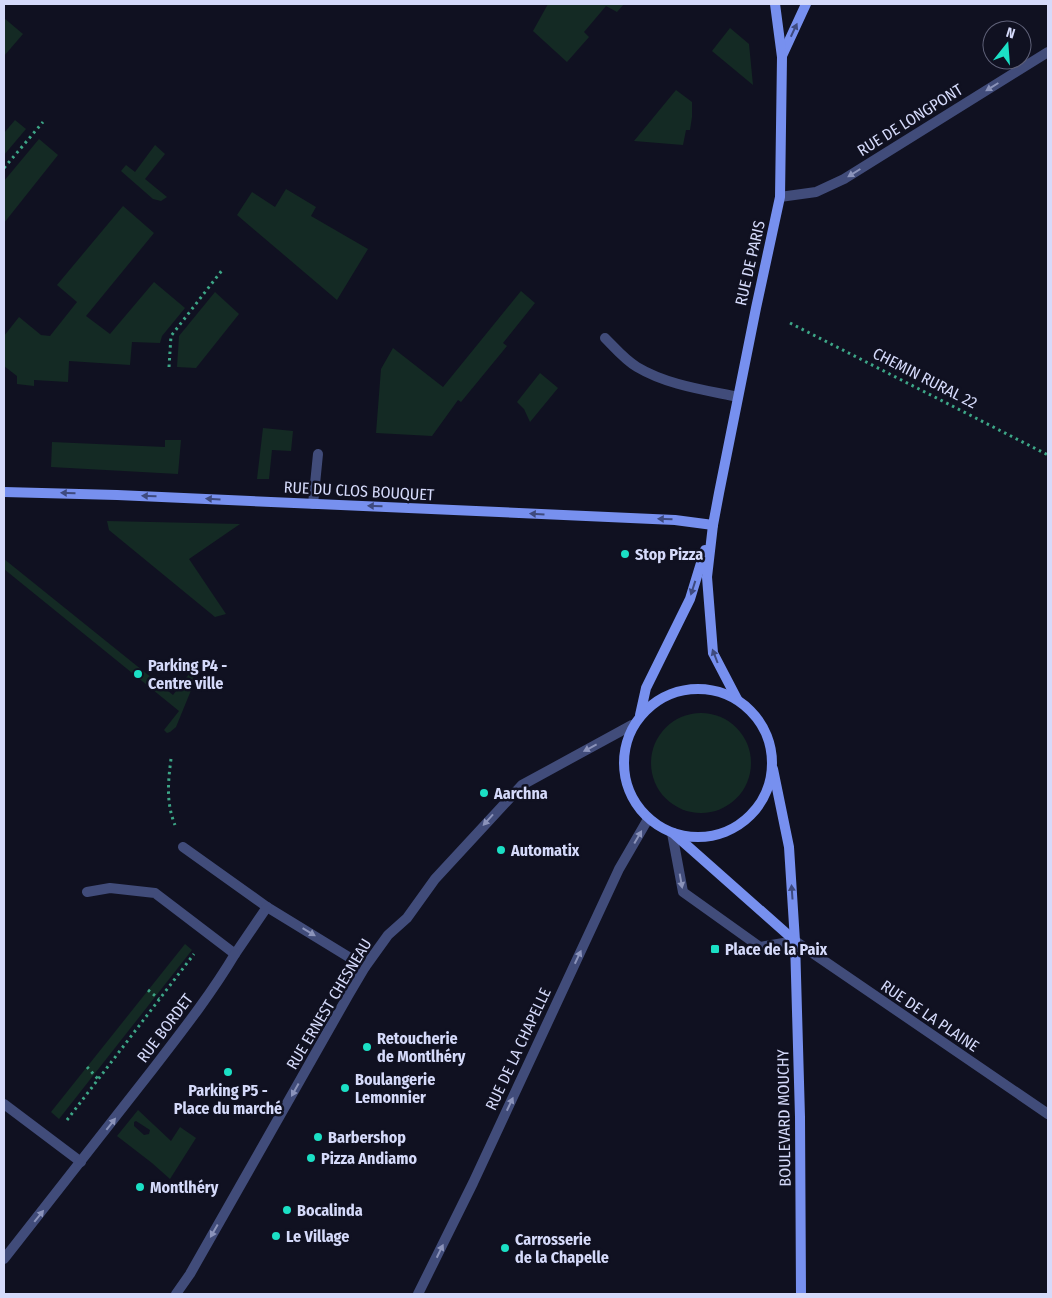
<svg xmlns="http://www.w3.org/2000/svg" width="1052" height="1298" font-family="'Fira Sans Condensed',sans-serif">
	<style>
		.green { fill: #142a24; fill-rule: evenodd }
		.lines { fill: none; stroke-linecap: round; stroke-linejoin: round }
		.path { stroke: #3da687; stroke-width: 3; stroke-dasharray: 2.5 4; stroke-linecap: butt }
		.lane { stroke: #414c7a; stroke-width: 10 }
		.street { stroke: #414c7a; stroke-width: 10 }
		.secondary { stroke: #7790ef; stroke-width: 10 }
		.oneway { fill: #3e4a7e }
		.oneway2 { fill: #8b93ba }
		.poi-dot { fill: #1be0c5; stroke: #101121; stroke-width: 2 }
		.labels { text-anchor: middle; dominant-baseline: central; stroke-width: 5; stroke-linejoin: round; paint-order: stroke }
		.street-label { font-size: 16px; fill: #d5dafa; stroke: #101121 }
		.poi-label { font-size: 16px; font-weight: bold; fill: #d5dafa; stroke: #101121; text-anchor: start }
	</style>
	<rect width="100%" height="100%" fill="#101121"/>
	<g class="green">
		<path d="M548,4H624L617,12L606,6L584,32L589,37L567,62L533,31Z"/>
		<path d="M4,18L23,34L4,56Z"/>
		<path d="M730,28L749,44L753,85L712,51Z"/>
		<path d="M676,90L692,102V117L690,130H686L683,145L634,141Z"/>
		<path d="M15,120L26,129L4,155V133Z"/>
		<path d="M39,139L58,155L4,223V181Z"/>
		<path d="M155,145L165,154L145,179L167,197L161,201L153,199L121,171L126,165L135,172Z"/>
		<path d="M286,189L316,207L311,216L368,249L337,300L237,215L252,192L275,207Z"/>
		<path d="M123,206L154,233L86,316L110,334L154,282L185,308L162,336L160,343L132,342L130,365L69,361L68,382L34,380V386L17,384V376L4,366V336L19,317L41,335L50,336L77,302L57,285Z"/>
		<path d="M521,291L535,303L503,343L507,346L461,402L458,400L432,436L376,433L381,369L393,348L443,387Z"/>
		<path d="M215,292L239,314L196,368L177,367L179,336Z"/>
		<path d="M540,373L558,388L530,422L524,409L517,402Z"/>
		<path d="M263,428L293,431L291,451L272,450L269,479H257Z"/>
		<path d="M165,440H181L178,474L51,467L52,442L165,447Z"/>
		<path d="M107,521L240,524L189,559L226,614L215,617L109,530Z"/>
		<path d="M4,559L173,695L190,673L194,678V683L176,727L170,732L167,733L164,730L179,711L4,569Z"/>
		<circle cx="701" cy="763" r="50"/>
		<path d="M185,944L192,950L59,1119L51,1112Z"/>
		<path d="M138,1110L171,1141L180,1127L196,1138L170,1179L152,1163L117,1136ZM136,1121L150,1130L149,1134L144,1135L134,1126V1122Z"/>
	</g>
	<g class="lines">
		<g class="path">
			<path d="M4,168L43,122"/>
			<path d="M790,323L1048,455"/>
			<path d="M169,367L171,336L223,269"/>
			<path d="M171,759C168,782 166,803 175,825"/>
			<path d="M148,990L159,999"/>
			<path d="M87,1067L98,1079"/>
			<path d="M67,1120L194,954"/>
		</g>
		<g class="lane">
			<path d="M605,338C615,348 625,360 637,367C667,385 705,390 738,397"/>
			<path d="M313,504L318,454"/>
			<path d="M672,833L683,892L760,947L795,941"/>
			<path d="M183,847L267,907L365,967"/>
			<path d="M87,892L110,888L155,893L235,954L267,907"/>
			<path d="M4,1104L81,1162"/>
		</g>
		<g class="street">
			<path d="M780,197L816,192L844,179L1048,52"/>
			<path d="M795,941L1048,1114"/>
			<path d="M4,1259C52,1197 101,1136 149,1074C179,1035 210,996 235,954"/>
			<path d="M176,1294L190,1274L349,994L365,967L388,935L407,918L435,879L522,785L632,725"/>
			<path d="M418,1294L473,1183L619,869L648,819"/>
		</g>
		<g class="secondary">
			<path d="M782,56L806,4"/>
			<path d="M4,492L117,495L675,520L713,525"/>
			<circle cx="698" cy="763" r="74"/>
			<path d="M737,699L713,653L707,577L713,525L719,493L756,308L780,197L782,57L775,4"/>
			<path d="M640,715L646,688L690,599L705,550"/>
			<path d="M773,769L789,847L795,941L800,1117L801,1294"/>
			<path d="M673,833L795,941"/>
		</g>
	</g>
	<defs><path id="oneway-solid" d="M-6-.8H1V-3.2L6.5 0L1 3.2V.8H-6Z" transform="scale(1.25)"/></defs>
	<g class="oneway">
		<use href="#oneway-solid" transform="translate(794 30) rotate(-65)"/>
		<use href="#oneway-solid" transform="translate(68 493) rotate(-179)"/>
		<use href="#oneway-solid" transform="translate(149 496) rotate(-178)"/>
		<use href="#oneway-solid" transform="translate(213 499) rotate(-177)"/>
		<use href="#oneway-solid" transform="translate(375 506) rotate(-178)"/>
		<use href="#oneway-solid" transform="translate(537 514) rotate(-177)"/>
		<use href="#oneway-solid" transform="translate(665 519) rotate(-178)"/>
		<use href="#oneway-solid" transform="translate(693 588) rotate(108)"/>
		<use href="#oneway-solid" transform="translate(715 656) rotate(-111)"/>
		<use href="#oneway-solid" transform="translate(792 892) rotate(-94)"/>
	</g>
	<g class="oneway2">
		<use href="#oneway-solid" transform="translate(992 87) rotate(148)"/>
		<use href="#oneway-solid" transform="translate(854 173) rotate(148)"/>
		<use href="#oneway-solid" transform="translate(590 748) rotate(152)"/>
		<use href="#oneway-solid" transform="translate(488 820) rotate(132)"/>
		<use href="#oneway-solid" transform="translate(638 837) rotate(-60)"/>
		<use href="#oneway-solid" transform="translate(681 881) rotate(80)"/>
		<use href="#oneway-solid" transform="translate(309 932) rotate(31)"/>
		<use href="#oneway-solid" transform="translate(578 957) rotate(-65)"/>
		<use href="#oneway-solid" transform="translate(295 1090) rotate(119)"/>
		<use href="#oneway-solid" transform="translate(510 1104) rotate(-65)"/>
		<use href="#oneway-solid" transform="translate(111 1124) rotate(-52)"/>
		<use href="#oneway-solid" transform="translate(39 1216) rotate(-51)"/>
		<use href="#oneway-solid" transform="translate(214 1231) rotate(120)"/>
		<use href="#oneway-solid" transform="translate(440 1251) rotate(-64)"/>
	</g>
	<g class="poi-dot">
		<circle cx="625" cy="554" r="5"/>
		<circle cx="138" cy="674" r="5"/>
		<circle cx="484" cy="793" r="5"/>
		<circle cx="501" cy="850" r="5"/>
		<rect x="710" y="944" width="10" height="10" rx="2.5"/>
		<circle cx="367" cy="1047" r="5"/>
		<circle cx="228" cy="1072" r="5"/>
		<circle cx="345" cy="1088" r="5"/>
		<circle cx="318" cy="1137" r="5"/>
		<circle cx="311" cy="1158" r="5"/>
		<circle cx="140" cy="1187" r="5"/>
		<circle cx="287" cy="1210" r="5"/>
		<circle cx="276" cy="1236" r="5"/>
		<circle cx="505" cy="1248" r="5"/>
	</g>
	<g class="labels">
		<g class="street-label">
			<text transform="translate(910 120) rotate(-32)">RUE DE LONGPONT</text>
			<text transform="translate(750 263) rotate(-77)">RUE DE PARIS</text>
			<text transform="translate(925 378) rotate(27)">CHEMIN RURAL 22</text>
			<text transform="translate(359 491) rotate(3)">RUE DU CLOS BOUQUET</text>
			<text transform="translate(329 1004) rotate(-59)">RUE ERNEST CHESNEAU</text>
			<text transform="translate(930 1016) rotate(34)">RUE DE LA PLAINE</text>
			<text transform="translate(165 1028) rotate(-53)">RUE BORDET</text>
			<text transform="translate(518 1049) rotate(-65)">RUE DE LA CHAPELLE</text>
			<text transform="translate(784 1118) rotate(-91)">BOULEVARD MOUCHY</text>
		</g>
		<g class="poi-label">
			<text x="635" y="554">Stop Pizza</text>
			<text x="148" y="665">Parking P4 -<tspan x="148" dy="18">Centre ville</tspan></text>
			<text x="494" y="793">Aarchna</text>
			<text x="511" y="850">Automatix</text>
			<text x="725" y="949">Place de la Paix</text>
			<text x="377" y="1038">Retoucherie<tspan x="377" dy="18">de Montlhéry</tspan></text>
			<text x="355" y="1079">Boulangerie<tspan x="355" dy="18">Lemonnier</tspan></text>
			<text x="228" y="1090" text-anchor="middle">Parking P5 -<tspan x="228" dy="18">Place du marché</tspan></text>
			<text x="328" y="1137">Barbershop</text>
			<text x="321" y="1158">Pizza Andiamo</text>
			<text x="150" y="1187">Montlhéry</text>
			<text x="297" y="1210">Bocalinda</text>
			<text x="286" y="1236">Le Village</text>
			<text x="515" y="1239">Carrosserie<tspan x="515" dy="18">de la Chapelle</tspan></text>
		</g>
	</g>
	<rect width="1052" height="1298" fill="none" stroke="#d5dafa" stroke-width="10"/>
	<g transform="translate(1007 45) rotate(17)"><circle r="24" fill="#101121" stroke="#5f6178"/>
	<path d="M0-4L9 19L0 12L-9 19Z" fill="#1be0c5"/>
	<text y="-8" font-size="14" font-weight="bold" text-anchor="middle" fill="#d5dafa">N</text>
	</g>
</svg>
